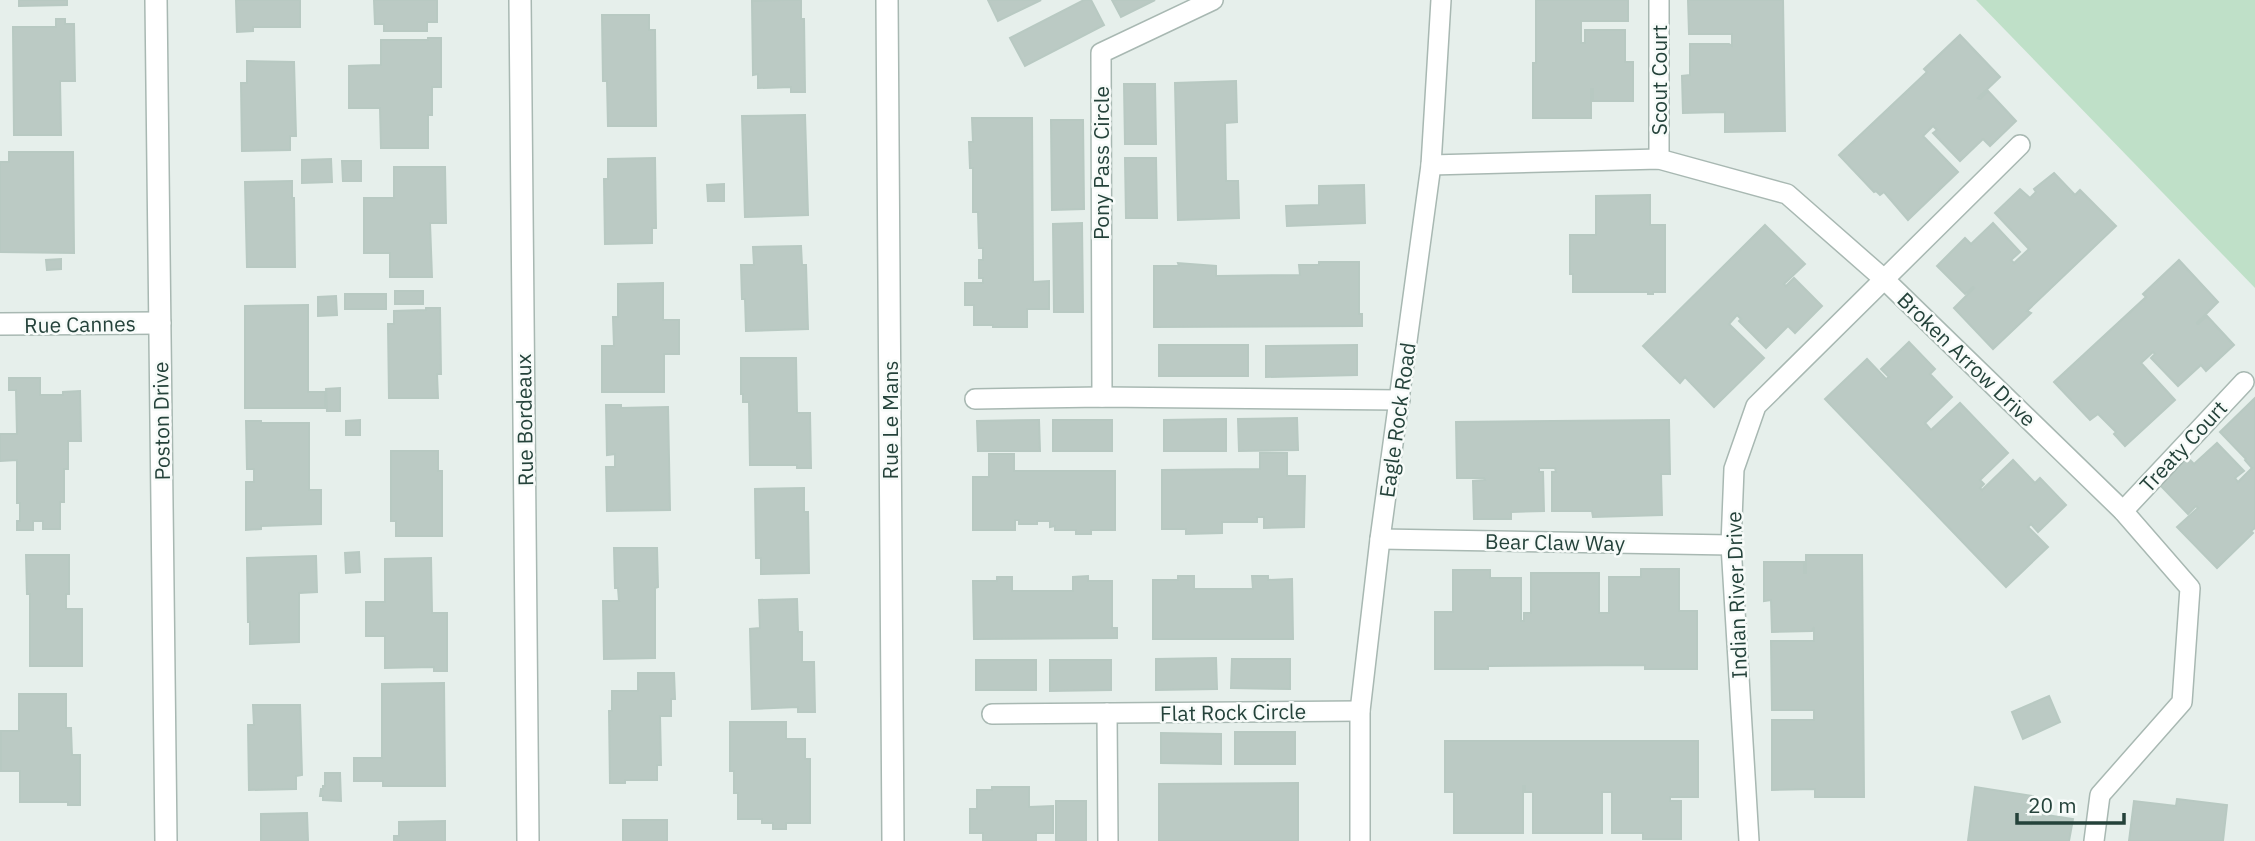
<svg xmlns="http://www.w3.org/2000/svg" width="2255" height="841" font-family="'IBM Plex Sans',sans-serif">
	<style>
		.green { fill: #bfe0c8 }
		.building { fill: #bbcac4; stroke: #b8c9c2; stroke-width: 2 }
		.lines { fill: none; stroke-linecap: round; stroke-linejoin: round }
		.lane-casing { stroke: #a8b8b2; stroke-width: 22 }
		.street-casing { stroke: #a8b8b2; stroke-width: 24 }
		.lane { stroke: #fff; stroke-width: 19 }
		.street { stroke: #fff; stroke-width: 21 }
		.labels { text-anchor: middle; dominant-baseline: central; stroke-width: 5; stroke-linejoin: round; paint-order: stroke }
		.street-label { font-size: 21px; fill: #24423a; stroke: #f7fbf9 }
	</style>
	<rect width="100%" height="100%" fill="#e6efeb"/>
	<path class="green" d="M1976,0H2255V288Z"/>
	<g class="building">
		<path d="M19,0H67V5L19,6Z"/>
		<path d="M236,0H300V27H253V31L237,32Z"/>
		<path d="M374,0H437V22H427V31H384V24H375Z"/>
		<path d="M785,0H801V19H804L805,92H791V87L758,88V74L753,75L752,1Z"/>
		<path d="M988,0H1041L998,21Z"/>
		<path d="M1084,0H1091L1104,25L1025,66L1010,38Z"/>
		<path d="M1112,0H1155L1121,17Z"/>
		<path d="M1536,0H1628V21H1581V43H1585V30H1625V62H1633V101H1593V89H1591V118H1533V63H1536Z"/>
		<path d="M1688,0H1783L1785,131L1725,132V112L1683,113L1682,76L1690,75V44H1729L1732,46V34H1689Z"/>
		<path d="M602,15H649V30H655L656,126H608L607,81H603Z"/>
		<path d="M56,19H65V24H74L75,81H60L61,135H14L13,27H56Z"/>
		<path d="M1960,35L2000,77L1978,98L1980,99L1988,91L2016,121L1990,146L1983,139L1960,161L1933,133L1937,130L1933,126L1923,136L1958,172L1908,220L1884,192L1880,195L1876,191L1874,192L1839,155L1927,72L1924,69Z"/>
		<path d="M428,38H441V87H432V115H428V148H381L380,108H349V66L381,65V40H428Z"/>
		<path d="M247,61L294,62L296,136H290V150L242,151L241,83H247Z"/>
		<path d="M1236,81L1237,122L1225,123L1226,181H1238L1239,218L1178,220L1175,83Z"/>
		<path d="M1124,84H1155L1156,144H1125Z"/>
		<path d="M805,115L808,215L745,217L742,116Z"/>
		<path d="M972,118H1032L1033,282L1049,281V309H1027V327H993V325H974V305H965V283H983V278H979V260H983V248H979L978,212H973V168H970L969,142H973Z"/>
		<path d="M1051,120H1083L1084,209L1052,210Z"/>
		<path d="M9,152H73L74,253L0,252V162H9Z"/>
		<path d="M655,158L656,228H652V243L605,244L604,179H608V159Z"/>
		<path d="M1125,158H1156L1157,218H1126Z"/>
		<path d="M331,159L332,182L302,183V160Z"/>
		<path d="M342,161H361V181H343Z"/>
		<path d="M394,167H445L446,223H430L432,277H390V253H364V198H394Z"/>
		<path d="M2054,173L2075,195L2080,190L2116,226L2027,311L2031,313L1993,349L1954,308L1974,288L1973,287L1965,294L1937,266L1965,238L1971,244L1993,223L2020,252L2011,260L2014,263L2029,249L1995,213L2020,189L2030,198L2036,192L2034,189Z"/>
		<path d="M292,181V198H294L295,267H247L245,182Z"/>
		<path d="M724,184V201H708L707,185Z"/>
		<path d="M1364,185L1365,223L1287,226L1286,206L1319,205V186Z"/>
		<path d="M1650,195V225H1665V292H1653V294H1648V292H1573V274H1570V235H1596V196Z"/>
		<path d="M1082,223L1083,312H1054L1053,224Z"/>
		<path d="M1765,225L1805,264L1784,284L1786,286L1794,278L1822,306L1795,333L1788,326L1766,348L1739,321L1741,319L1737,315L1729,324L1764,358L1714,407L1685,377L1680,383L1643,346Z"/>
		<path d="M801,246L802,265H806L808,329L746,331L745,299H742L741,265H754L753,247Z"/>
		<path d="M61,259V269L47,270L46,260Z"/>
		<path d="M2179,260L2218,302L2197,323L2198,324L2207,316L2234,345L2206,371L2201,365L2178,386L2151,358L2155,354L2153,352L2141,363L2175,400L2125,446L2114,434L2116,432L2098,414L2090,420L2054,382L2146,297L2143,294Z"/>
		<path d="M1319,262H1359V314H1362V326L1154,327V266H1179L1178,263L1216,266V276L1300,275L1299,265H1319Z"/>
		<path d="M663,283V320H679V354H664V392H602V346H614L613,317H618V284Z"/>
		<rect x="395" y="291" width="28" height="13"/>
		<rect x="345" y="294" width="41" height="15"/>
		<path d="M336,296L337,315L318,316V297Z"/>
		<path d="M308,305V392H325V408H245V306Z"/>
		<path d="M426,308H440L441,374H437L438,398H389L388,324H394V311L426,310Z"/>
		<path d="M1909,342L1935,369L1930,374L1952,397L1925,423L1931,430L1960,403L2008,453L1980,480L1984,484L1980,488L1982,490L2013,460L2035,483L2040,478L2066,505L2038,532L2031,524L2028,527L2048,547L2006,587L1825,399L1867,359L1886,379L1889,377L1881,369Z"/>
		<rect x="1159" y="345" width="89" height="31"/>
		<path d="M1357,345V375L1266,377V346Z"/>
		<path d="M741,358H796L797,413H810L811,468H797V465H750L749,402H743V394H741Z"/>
		<path d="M9,378H40V395H63V392L80,391L81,441H68V469H64V502H60V529H43V521H33V530H17V521H20V503H17V460L0,461V434H17L16,390H9Z"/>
		<path d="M340,388V411H327L326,389Z"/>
		<path d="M2255,398V528L2251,531L2253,533L2217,568L2177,527L2198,508L2196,506L2188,514L2160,485L2188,458L2194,464L2217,443L2244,471L2235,478L2238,482L2252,468L2245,460L2246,459L2220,432Z"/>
		<path d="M606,405H621V408L668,407L670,510L607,511L606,467H615V454L607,455Z"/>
		<path d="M1297,418L1298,450L1239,451L1238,419Z"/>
		<path d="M1226,419V451H1164V420Z"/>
		<path d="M360,420V435H346V421Z"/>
		<path d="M1039,420L1040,451H978L977,421Z"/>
		<rect x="1053" y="420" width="59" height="31"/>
		<path d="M1669,420L1670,474H1661L1662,515L1593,517L1592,511H1552V472H1556L1555,468H1539V472H1543L1544,511L1511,512V519H1474L1473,481L1485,480L1484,478H1457L1456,422Z"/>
		<path d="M246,421H261V423H309V490H321V524L261,526V529L246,530V482H254V469H247Z"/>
		<path d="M391,451H438V471H442V536H396V521H391Z"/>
		<path d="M1260,453H1287V476H1305L1304,527L1264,528V517H1257V522H1222V533L1186,534V529H1162V470L1260,469Z"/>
		<path d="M989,454H1014V471H1115V530H1091V534H1076V530H1055V526L1050,527V521H1037V524H1019V520H1015V530H973V477H989Z"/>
		<path d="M804,488V512H808L809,573L761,574V558H756L755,489Z"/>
		<path d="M614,548H657L658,587L655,588V658L604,659L603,601H619L618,588H615Z"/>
		<path d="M359,552L360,572L346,573L345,553Z"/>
		<path d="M26,555H69V594H66V609H82V666H30V594H27Z"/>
		<path d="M1806,555H1862L1864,797H1815V789L1772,790V720H1814V710H1772L1771,641H1814V627L1812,631L1772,632L1771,600L1764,601V562H1804V573H1806Z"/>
		<path d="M316,556L317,592L299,593V642L250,644V622H248L247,558Z"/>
		<path d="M431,558L432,613H447V671H434V667L385,668V636H366V602H385V559Z"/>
		<path d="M1641,569H1679V611H1697V669H1645V665L1488,666V669H1435V612H1453V570H1490V578H1521V621H1524V613H1531V573H1599V613H1609V577H1641Z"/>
		<path d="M1088,576V581H1112V628H1117V638L974,639L973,581H997V577H1012V591H1073V577Z"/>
		<path d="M1178,576H1194V589H1253L1252,576H1268V580L1292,579L1293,639H1153V580H1178Z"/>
		<path d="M797,599L798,632H802V662H814L815,712H798V707L752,709L750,629L760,628L759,600Z"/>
		<path d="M1216,658L1217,689L1156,690V659Z"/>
		<path d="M1232,659H1290V689L1231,688Z"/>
		<rect x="976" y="660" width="60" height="30"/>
		<path d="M1050,660H1111V690L1050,691Z"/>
		<path d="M638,673H674L675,699H671V716H660L661,765H657V780H625V783H610L609,711H612V691H638Z"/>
		<path d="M444,683L445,786H383V781H354V758H382V684Z"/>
		<path d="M19,694H66V728H71L72,755H80V805H68V802H20V771H1V731H19Z"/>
		<path d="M2049,696L2060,722L2023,739L2012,712Z"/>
		<path d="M253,705H300L302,775L296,776V789L249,790L248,725H254Z"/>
		<path d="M730,722H786V739H805V759H810V823H786V829H773V823H762V819H738V793H734V771H730Z"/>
		<rect x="1235" y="732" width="60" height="32"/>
		<path d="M1161,733L1221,734V764L1161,763Z"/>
		<path d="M1445,741H1698V797H1670V801H1681V839H1643V833H1612V792H1602V833H1533V792H1525V786H1523V833H1454V792H1445Z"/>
		<path d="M325,773H340L341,801L323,800V796H320L321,789H323V786H325Z"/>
		<path d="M1298,783V841H1159V784Z"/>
		<path d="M992,787H1029V807L1053,806V833H1036V841H983V833H970V809H977V790H992Z"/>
		<path d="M1975,787L2033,796L2029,824L2031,825L2033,813L2073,819L2069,841H1968Z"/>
		<path d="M2177,799L2227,805L2223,841H2129L2134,801L2176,806Z"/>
		<rect x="1056" y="801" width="30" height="40"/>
		<path d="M307,813L308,841H261V814Z"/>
		<rect x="623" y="820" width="44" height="21"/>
		<path d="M445,821V841H394V836H399V822Z"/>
	</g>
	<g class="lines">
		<defs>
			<g id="lane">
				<path d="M1659,0V159"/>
				<path d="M1431,165L1659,159L1787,194L1885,280L2123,511L2190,588L2182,702L2100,795L2094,841"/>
				<path d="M1102,397L1101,53L1213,0"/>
				<path d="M975,399L1102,397L1400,400"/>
				<path d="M2123,511L2244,382"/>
				<path d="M1380,539L1731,545"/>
				<path d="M1107,713L1108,841"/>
				<path d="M992,714L1360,711"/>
				<path d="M1360,841V711L1380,539L1431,165L1441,0"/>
				<path d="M1749,841L1731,545L1734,469L1756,406L2020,145"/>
			</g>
			<g id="street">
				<path d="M156,0L166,841"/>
				<path d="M520,0L528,841"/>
				<path d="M887,0L893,841"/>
				<path d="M0,324L160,323"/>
			</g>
		</defs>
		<use href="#lane" class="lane-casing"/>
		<use href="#street" class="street-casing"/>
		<use href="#lane" class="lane"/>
		<use href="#street" class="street"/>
	</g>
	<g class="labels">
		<g class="street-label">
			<text transform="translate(1659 80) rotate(-90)">Scout Court</text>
			<text transform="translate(1101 163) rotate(-90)">Pony Pass Circle</text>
			<text transform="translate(80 324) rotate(-1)">Rue Cannes</text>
			<text transform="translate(1967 359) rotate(44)">Broken Arrow Drive</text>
			<text transform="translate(524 420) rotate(-91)">Rue Bordeaux</text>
			<text transform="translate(890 420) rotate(-90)">Rue Le Mans</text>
			<text transform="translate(1397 420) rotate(-82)">Eagle Rock Road</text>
			<text transform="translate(161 421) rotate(-91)">Poston Drive</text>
			<text transform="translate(2183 446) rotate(-47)">Treaty Court</text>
			<text transform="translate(1555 542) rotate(1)">Bear Claw Way</text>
			<text transform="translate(1736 595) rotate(-92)">Indian River Drive</text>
			<text transform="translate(1233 712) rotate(-1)">Flat Rock Circle</text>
		</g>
	</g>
	<path d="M2017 813v10h107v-10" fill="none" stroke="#24423a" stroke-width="3.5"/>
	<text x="2028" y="813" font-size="21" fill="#24423a" stroke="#f7fbf9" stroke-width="5" paint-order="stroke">20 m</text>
</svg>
